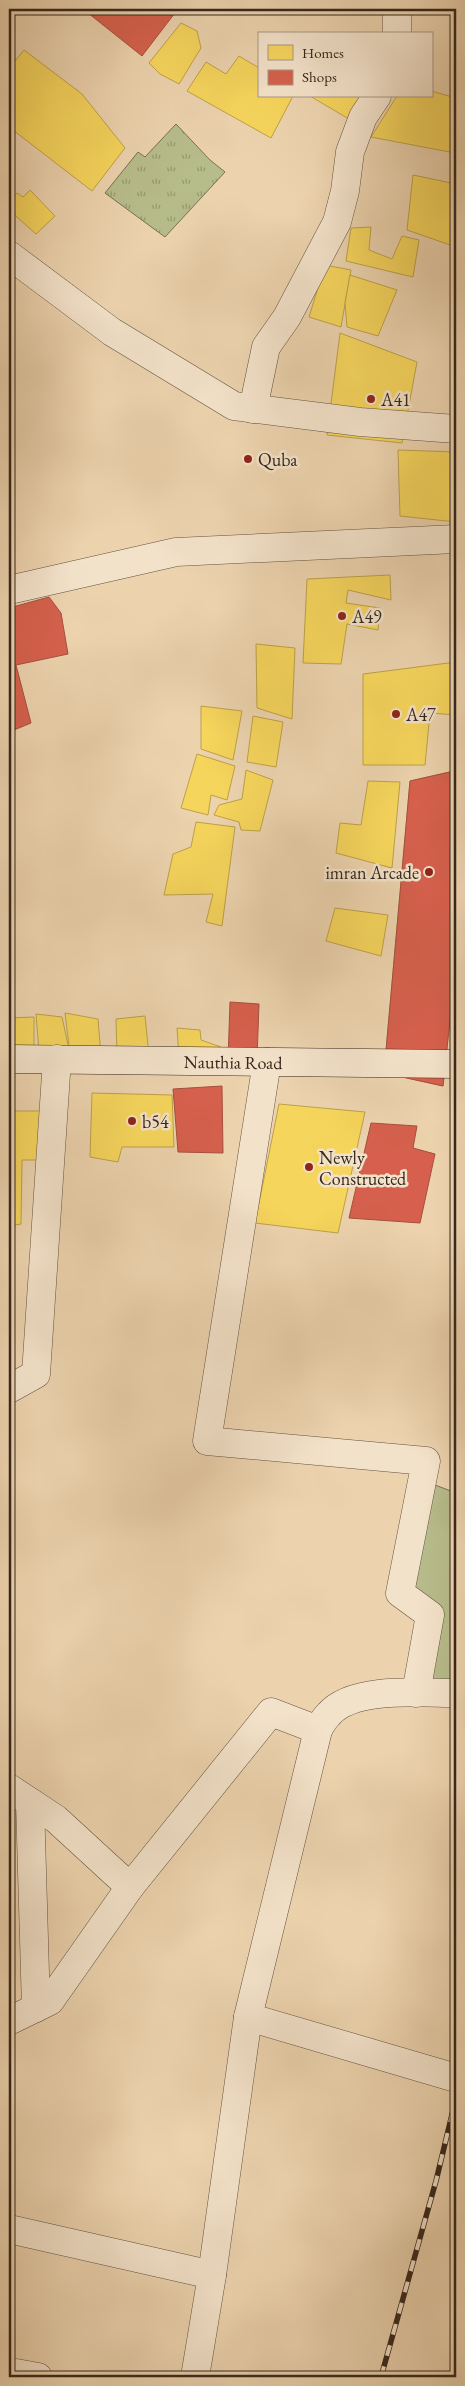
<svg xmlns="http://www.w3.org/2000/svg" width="465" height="2386" font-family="'EB Garamond',serif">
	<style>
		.grass { fill: url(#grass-tufts); stroke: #767254 }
		.park { fill: #b7bc8b; stroke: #767254 }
		.homes { fill: #f6d55c; stroke: #bca149 }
		.shops { fill: #d6604d; stroke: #a64f3e }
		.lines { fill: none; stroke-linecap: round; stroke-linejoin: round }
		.street-casing { stroke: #635240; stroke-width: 29 }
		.secondary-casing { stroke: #35271c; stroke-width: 29 }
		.street { stroke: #f3e2ca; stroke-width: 28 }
		.secondary { stroke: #f3e2ca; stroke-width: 28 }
		.rail-casing { stroke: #35271c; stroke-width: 5.5 }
		.rail { stroke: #f3e2ca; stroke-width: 4; stroke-dasharray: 11; stroke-linecap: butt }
		.poi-dot { fill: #8f2418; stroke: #f3e2ca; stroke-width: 2 }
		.labels { text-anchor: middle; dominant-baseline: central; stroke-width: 5; stroke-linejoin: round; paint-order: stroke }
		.poi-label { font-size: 18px; fill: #35271c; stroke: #f3e2ca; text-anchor: start }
		.street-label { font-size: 18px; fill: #35271c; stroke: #f3e2ca }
	</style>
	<defs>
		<pattern id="grass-tufts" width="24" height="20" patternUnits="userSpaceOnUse" patternTransform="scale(1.25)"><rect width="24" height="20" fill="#b7bc8b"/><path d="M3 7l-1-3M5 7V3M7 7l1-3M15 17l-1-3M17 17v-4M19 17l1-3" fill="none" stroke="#969971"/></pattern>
	</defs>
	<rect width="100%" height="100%" fill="#ecd3ae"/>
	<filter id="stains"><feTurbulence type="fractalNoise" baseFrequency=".004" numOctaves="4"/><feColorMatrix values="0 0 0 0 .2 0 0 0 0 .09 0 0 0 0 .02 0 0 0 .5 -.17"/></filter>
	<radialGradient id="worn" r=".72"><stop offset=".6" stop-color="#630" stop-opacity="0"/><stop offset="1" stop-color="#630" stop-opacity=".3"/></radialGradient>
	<path class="grass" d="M176,124L210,160L225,172L165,237L105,193L138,152L145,157Z"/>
	<path class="park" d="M422,1480L456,1493V1689L416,1693L438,1612L402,1585Z"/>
	<g class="homes">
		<path d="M181,23L197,31L201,48L179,84L160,74L149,63Z"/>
		<path d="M24,50L82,94L125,148L92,191L9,127V68Z"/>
		<path d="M239,56L259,68V96H293L271,138L187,91L206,62L226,74Z"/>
		<path d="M431,91L456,98L455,153L371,137L397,96H431Z"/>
		<path d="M310,96H370L354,122Z"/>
		<path d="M413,175L456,184V247L407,230Z"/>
		<path d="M30,190L55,216L36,234L9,210V202L17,193L23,197Z"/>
		<path d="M371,227L369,250L392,259L402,236L419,240L413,277L346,261L351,228Z"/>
		<path d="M325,265L351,270L341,327L309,317Z"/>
		<path d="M350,275L397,290L378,336L347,327L345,303Z"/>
		<path d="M340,333L417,362L402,443L327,435Z"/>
		<path d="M398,450L456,452V522L400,516Z"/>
		<path d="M390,575L391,600L348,590L346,603L380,608L378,630L347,624L341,664L303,663L307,579Z"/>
		<path d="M256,644L295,648L292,719L257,708Z"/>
		<path d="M456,662V715L430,713L425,765H363V674Z"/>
		<path d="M201,706L242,711L233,760L201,749Z"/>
		<path d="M253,716L283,722L276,767L247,762Z"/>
		<path d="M197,754L235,766L227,800L211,795L208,815L181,808Z"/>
		<path d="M246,770L273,780L260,831L241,830L239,822L214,815L219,805L242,799Z"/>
		<path d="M454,771L456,775V963L443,1086L384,1073L410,781Z"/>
		<path d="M368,781L400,782L392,868L336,853L340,823L361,825Z"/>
		<path d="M196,822L235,827L222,926L206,922L213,894L164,895L173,854L191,847Z"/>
		<path d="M335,908L388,915L381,956L326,941Z"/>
		<path d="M65,1013L98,1019L101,1056L70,1054Z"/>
		<path d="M36,1014L62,1017L70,1054L39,1052Z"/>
		<path d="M145,1016L149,1055L117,1056L116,1019Z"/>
		<path d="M34,1017V1054L9,1052V1018Z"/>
		<path d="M177,1028L200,1030L201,1040L221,1047L219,1058L179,1057Z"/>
		<path d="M92,1093L172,1095L174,1147H122L118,1162L90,1157Z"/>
		<path d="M279,1104L365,1112L338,1233L255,1223Z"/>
		<path d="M9,1111H40V1160H22L21,1224L9,1226Z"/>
	</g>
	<g class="shops">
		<path d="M83,9H178L142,56Z"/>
		<path d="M49,597L61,613L68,654L16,665L31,723L9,732V608Z"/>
		<path d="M454,771L456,775V963L443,1086L384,1073L410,781Z"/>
		<path d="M230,1002L259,1004L257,1059L228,1061Z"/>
		<path d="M222,1086L223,1153L178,1152L173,1089Z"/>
		<path d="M371,1123L417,1126L413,1148L435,1154L420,1223L349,1218Z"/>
	</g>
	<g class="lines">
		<defs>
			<g id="street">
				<path d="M397,34V9"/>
				<path d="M9,255L112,332L234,406L360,422L456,429"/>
				<path d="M253,409L266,347L287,317L337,222L345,191L350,152L363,117L377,96"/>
				<path d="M9,590L176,552L456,539"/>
				<path d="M267,1062L207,1441L426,1461L400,1593L430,1615L416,1693"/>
				<path d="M9,1389L36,1374L57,1059"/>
				<path d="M9,1788L56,1819L130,1887L271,1712L318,1730C321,1724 325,1718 329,1714C353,1686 422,1693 456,1693"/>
				<path d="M30,1802L36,2008"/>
				<path d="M248,2017L456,2078"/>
				<path d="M9,2021L50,2001L130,1887"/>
				<path d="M9,2229L212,2275"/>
				<path d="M15,2377L16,2373L38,2377"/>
				<path d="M195,2377L212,2275L248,2017L318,1730"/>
			</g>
			<g id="secondary">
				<path id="s1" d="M9,1059L456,1064"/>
			</g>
		</defs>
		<use href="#street" class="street-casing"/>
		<use href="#secondary" class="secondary-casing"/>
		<use href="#street" class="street"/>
		<use href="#secondary" class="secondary"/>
		<defs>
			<g id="rail">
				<path d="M381,2377L436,2181L456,2098"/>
				<path d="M454,2377L456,2366"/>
			</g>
		</defs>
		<use href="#rail" class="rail-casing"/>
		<use href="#rail" class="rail"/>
	</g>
	<g class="poi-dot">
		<circle cx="371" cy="399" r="5"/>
		<circle cx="248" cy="459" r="5"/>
		<circle cx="342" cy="616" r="5"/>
		<circle cx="396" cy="714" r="5"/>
		<circle cx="429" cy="872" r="5"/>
		<circle cx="132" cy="1121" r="5"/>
		<circle cx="309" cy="1167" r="5"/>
	</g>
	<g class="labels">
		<g class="poi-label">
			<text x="381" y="399">A41</text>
			<text x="258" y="459">Quba</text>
			<text x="352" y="616">A49</text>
			<text x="406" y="714">A47</text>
			<text x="419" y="872" text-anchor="end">imran Arcade</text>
			<text x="142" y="1121">b54</text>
			<text x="319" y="1157">Newly<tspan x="319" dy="21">Constructed</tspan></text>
		</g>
		<g class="street-label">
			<text stroke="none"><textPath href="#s1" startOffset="224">Nauthia Road</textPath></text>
		</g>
	</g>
	<rect width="465" height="2386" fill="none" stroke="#ecd3ae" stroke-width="30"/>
	<rect x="10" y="10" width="445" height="2366" fill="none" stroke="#35271c" stroke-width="2.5"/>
	<rect x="15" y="15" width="435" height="2356" fill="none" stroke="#35271c"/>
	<rect x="258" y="32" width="175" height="65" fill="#f3e2ca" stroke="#a79784"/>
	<rect x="268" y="45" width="25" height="15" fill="#f6d55c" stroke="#a79784"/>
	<text x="302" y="58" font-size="15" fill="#35271c">Homes</text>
	<rect x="268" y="70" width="25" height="15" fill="#d6604d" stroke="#a79784"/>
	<text x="302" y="82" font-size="15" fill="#35271c">Shops</text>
	<rect width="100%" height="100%" filter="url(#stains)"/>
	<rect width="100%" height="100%" fill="url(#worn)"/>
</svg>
